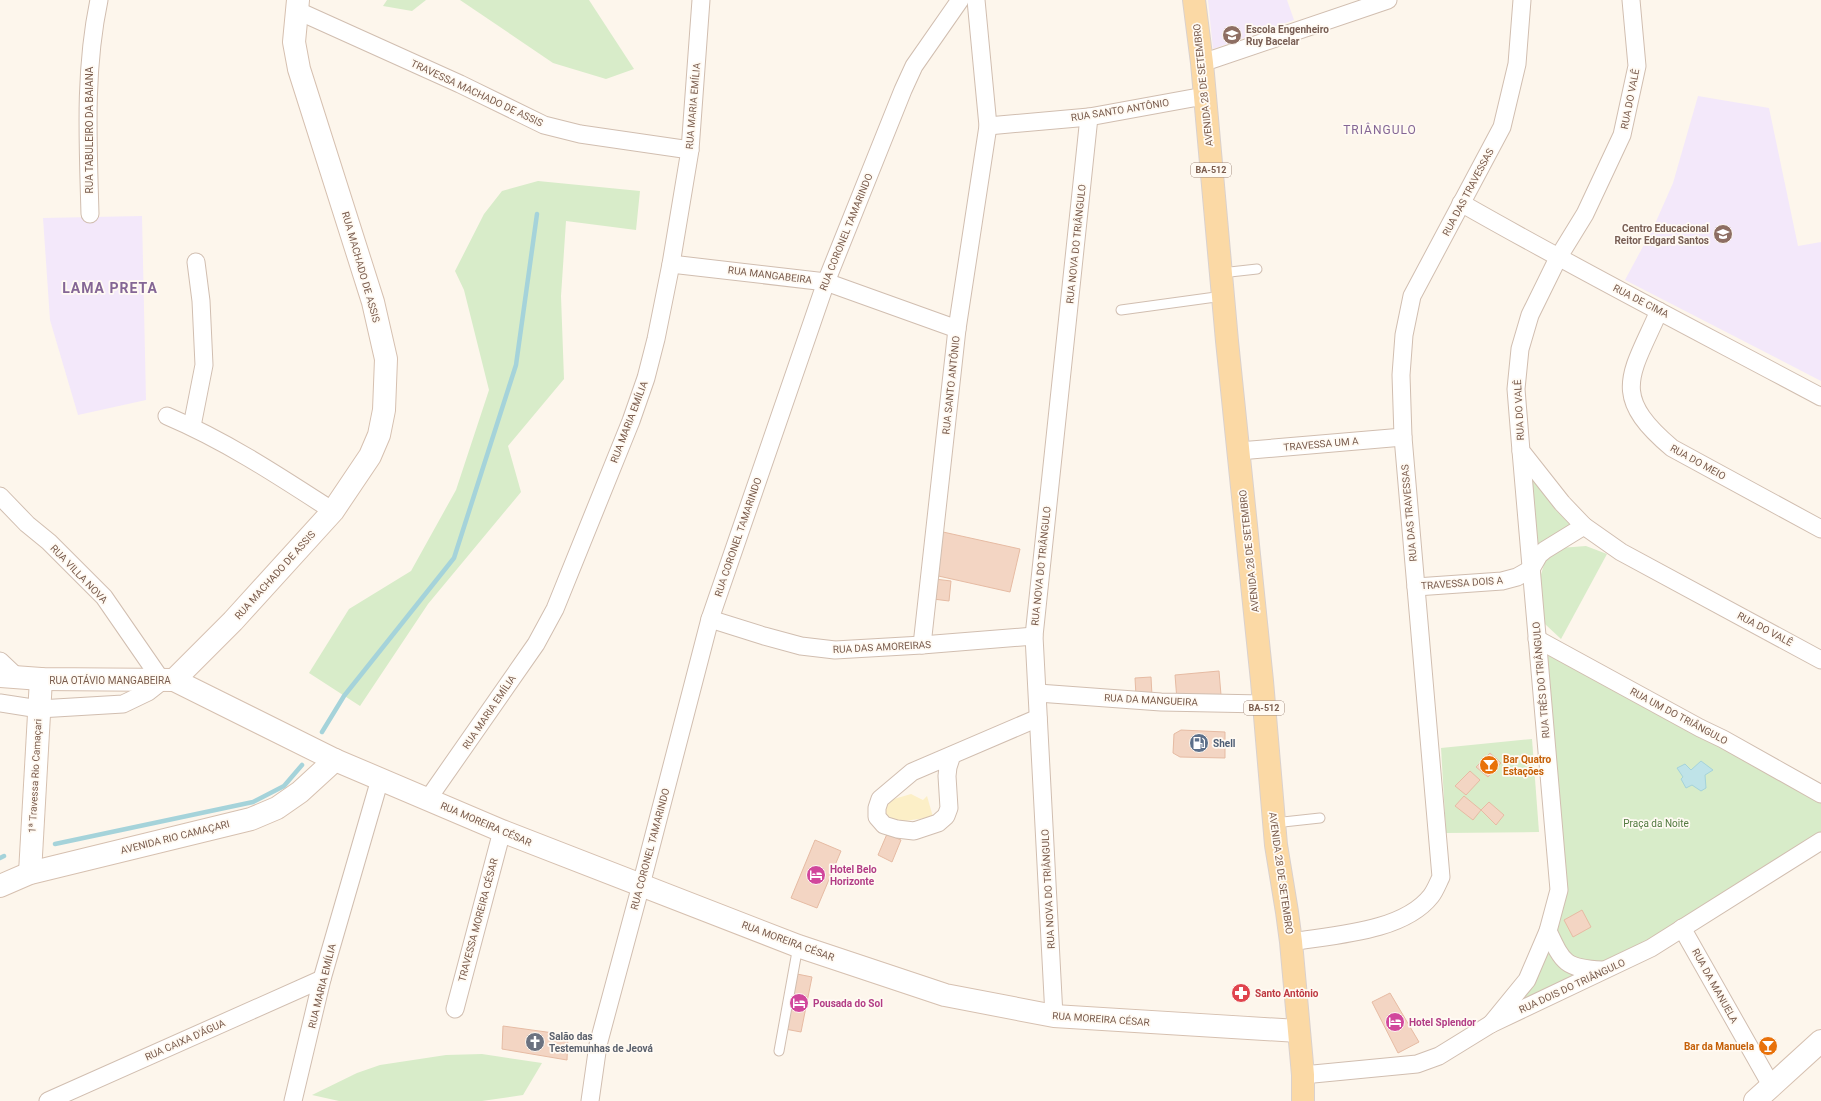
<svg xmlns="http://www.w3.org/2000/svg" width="1821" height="1101" font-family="Roboto,sans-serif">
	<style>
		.education { fill: #f3e8fa }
		.green { fill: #d8ecc9 }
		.sand { fill: #fcefc7 }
		.water { fill: #bfe3e8; stroke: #a5d3da }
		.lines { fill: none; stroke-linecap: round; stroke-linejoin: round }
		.stream { stroke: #a5d3da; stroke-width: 4.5 }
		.building { fill: #f3d5c3; stroke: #e6bba3 }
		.lane-casing { stroke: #d1beb0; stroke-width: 11 }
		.street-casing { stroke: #d1beb0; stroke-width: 19 }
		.secondary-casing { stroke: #d6c0b0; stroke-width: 24 }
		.primary-casing { stroke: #dad1cd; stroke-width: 24 }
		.lane { stroke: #fff; stroke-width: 9 }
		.street { stroke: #fff; stroke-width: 17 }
		.secondary { stroke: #fff; stroke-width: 22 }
		.primary { stroke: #fbd9a5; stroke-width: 22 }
		.labels { text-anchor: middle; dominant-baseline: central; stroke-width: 3.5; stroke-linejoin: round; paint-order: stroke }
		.shield { fill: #fffaf3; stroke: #a28b7f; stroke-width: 1 }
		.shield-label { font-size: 9px; font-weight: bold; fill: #7a5c4d }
		.education-label { font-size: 10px; font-weight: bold; fill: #785e54; stroke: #fffaf3; text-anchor: start }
		.street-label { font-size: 10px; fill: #7a5c4d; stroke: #fffaf3 }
		.service-label { font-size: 10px; font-weight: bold; fill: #4e5e75; stroke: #fffaf3; text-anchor: start }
		.food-label { font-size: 10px; font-weight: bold; fill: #c56008; stroke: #fffaf3; text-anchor: start }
		.park-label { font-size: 10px; fill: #537a41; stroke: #fffaf3 }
		.hotel-label { font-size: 10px; font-weight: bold; fill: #b23c85; stroke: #fffaf3; text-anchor: start }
		.health-label { font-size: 10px; font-weight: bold; fill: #be3a42; stroke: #fffaf3; text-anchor: start }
		.worship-label { font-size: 10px; font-weight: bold; fill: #5b616d; stroke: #fffaf3; text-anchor: start }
		.quarter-label { font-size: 12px; letter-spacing: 1px; fill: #846695; stroke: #fffaf3 }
		.district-label { font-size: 14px; font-weight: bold; letter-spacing: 1px; fill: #846695; stroke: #fffaf3 }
	</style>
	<rect width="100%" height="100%" fill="#fdf6ec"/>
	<g class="education">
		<path d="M1208,0H1287L1294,20L1213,49Z"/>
		<path d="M1698,96L1769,108L1798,246L1821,242V381L1625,280L1654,226L1673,183Z"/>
		<path d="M142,216L146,400L78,415L50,320L43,218Z"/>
	</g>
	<g class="green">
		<path d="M387,0H426L412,11L383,6Z"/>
		<path d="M460,0H589L634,69L606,79L553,63Z"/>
		<path d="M538,181L640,191L636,230L566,221L561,296L564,379L508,446L521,492L428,604L360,706L309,673L349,609L411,571L456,490L489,390L464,290L455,271L484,214L502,191Z"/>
		<path d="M1529,467L1554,508L1576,530L1535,552Z"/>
		<path d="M1586,546L1607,554L1561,639L1545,624L1541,601L1540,578L1545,561L1560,548Z"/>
		<path d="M1542,649L1821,801V834L1650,942L1500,1018L1563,887Z"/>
		<path d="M1532,739L1539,832L1446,833L1441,748Z"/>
		<path d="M482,1054L542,1063L523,1095L482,1101H339L312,1095L357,1073L380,1065L446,1055Z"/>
	</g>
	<path class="sand" d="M911,794L923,800L927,796L933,817L890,823L883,818L887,801Z"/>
	<path class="water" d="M1701,761L1713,770L1705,775L1706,788L1701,791L1692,785L1686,788L1681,779L1683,777L1677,768L1685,764L1691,770Z"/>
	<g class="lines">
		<g class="stream">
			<path d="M322,732L344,696L454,558L516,365L537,214"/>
			<path d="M55,844L253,802L284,786L302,765"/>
			<path d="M0,858L4,856"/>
		</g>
	</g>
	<g class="building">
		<path d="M943,532L1020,549L1010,592L934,575Z"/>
		<path d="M935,579L951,581L949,601L933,599Z"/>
		<path d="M1219,671L1221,695L1177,700L1175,675Z"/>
		<path d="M1151,677L1152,696H1136L1135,678Z"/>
		<path d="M1181,730L1225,732V758L1180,757L1173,753L1174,734Z"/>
		<path d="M1490,753L1501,763L1488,777L1476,767Z"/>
		<path d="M1470,771L1480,780L1466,795L1455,786Z"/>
		<path d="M1464,796L1481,810L1473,820L1455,806Z"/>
		<path d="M1489,802L1504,815L1496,825L1481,810Z"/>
		<path d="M887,834L901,840L892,862L878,855Z"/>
		<path d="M815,840L841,851L817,908L791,898Z"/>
		<path d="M1582,910L1591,927L1573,937L1564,920Z"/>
		<path d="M797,974L812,977L801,1032L785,1029Z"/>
		<path d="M1390,993L1419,1042L1398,1053L1372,1002Z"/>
		<path d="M503,1026L568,1035L567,1060L502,1049Z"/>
	</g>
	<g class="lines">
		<defs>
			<g id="lane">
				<path d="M1221,273L1257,269"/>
				<path d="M1121,310L1223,296"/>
				<path d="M1274,823L1320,818"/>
				<path d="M779,1051L798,946"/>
			</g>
			<g id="street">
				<path d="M1631,0L1637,66L1622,135L1585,214L1558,258L1530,315L1520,349L1516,389L1521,451L1562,503L1584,526L1621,552L1821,660"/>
				<path d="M296,10L460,84L544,125L580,134L690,150"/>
				<path d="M1202,63L1388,0"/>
				<path d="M988,126L1089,117L1204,96"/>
				<path d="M1461,203C1580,271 1701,333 1821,397"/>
				<path d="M90,214C88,142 84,71 99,0"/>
				<path d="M671,264L826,282L957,329"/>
				<path d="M1659,311C1631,375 1609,395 1672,448L1821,529"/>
				<path d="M167,416C226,441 279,476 333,511"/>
				<path d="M192,426L204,365L201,301L196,262"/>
				<path d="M1239,451L1403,437"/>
				<path d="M0,496L27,524L49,542L104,597L162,681L148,692L123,704L39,709L0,703"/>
				<path d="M1416,587L1502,581L1517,577L1531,569L1539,555L1545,550L1584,526"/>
				<path d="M710,619L764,636L801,646L835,650L922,645L1034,636"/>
				<path d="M1537,639L1700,728L1723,739L1821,794"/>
				<path d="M922,645L957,329L988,126L976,0"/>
				<path d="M0,661L19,679"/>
				<path d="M1038,693L1161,702L1263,704"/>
				<path d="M952,755L948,767L947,776L949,808L946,816L938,823L914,831L897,829L884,825L877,817V808L880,799L912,772L1038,718"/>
				<path d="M428,799L536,644L555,609L631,421L646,378L656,339L671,264L690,150L701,0"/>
				<path d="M1682,928L1771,1085"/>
				<path d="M1548,931C1563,963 1565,968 1602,970"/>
				<path d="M1291,942C1333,935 1403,932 1431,896C1435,891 1438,883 1441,877L1403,437L1401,375L1404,335L1412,296L1502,127L1517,64L1522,0"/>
				<path d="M455,1009L502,831"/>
				<path d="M1054,1016L1034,636L1089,117"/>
				<path d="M1491,1024L1527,980L1548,931L1559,890L1521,451"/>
				<path d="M1303,1075L1417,1064L1439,1056L1491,1024L1651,948L1821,841"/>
				<path d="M48,1101L322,979"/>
				<path d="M293,1101L322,979L380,779"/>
				<path d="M590,1101L598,1045L641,885L710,619L826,282L903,90L914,66L960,0"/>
			</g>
			<g id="secondary">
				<path d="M0,676L41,679L174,680L335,760L502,831L798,946L945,995L1054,1016L1298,1031"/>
				<path d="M174,680L233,621L333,511L370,456L379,435L384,410L386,359L373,302L299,69L294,42L298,0"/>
				<path d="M30,873L41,679"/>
				<path d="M0,886L30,873L251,819L277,808L300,792L335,760"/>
				<path d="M1755,1101L1821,1041"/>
			</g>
			<path id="primary" d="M1194,0L1202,63L1227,341L1262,681L1276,845L1287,912L1291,942L1303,1075V1101"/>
		</defs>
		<use href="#lane" class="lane-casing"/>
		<use href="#street" class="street-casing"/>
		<use href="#secondary" class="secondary-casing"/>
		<use href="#primary" class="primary-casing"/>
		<use href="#lane" class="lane"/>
		<use href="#street" class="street"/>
		<use href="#secondary" class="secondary"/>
		<use href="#primary" class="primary"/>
	</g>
	<defs>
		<symbol id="school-disc" viewBox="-11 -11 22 22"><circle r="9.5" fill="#8d6e63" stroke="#fffaf3"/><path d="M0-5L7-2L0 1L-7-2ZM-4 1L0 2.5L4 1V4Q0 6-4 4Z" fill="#fff"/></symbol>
		<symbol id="fuel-disc" viewBox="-11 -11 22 22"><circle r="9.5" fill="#5c6f8a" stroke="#fffaf3"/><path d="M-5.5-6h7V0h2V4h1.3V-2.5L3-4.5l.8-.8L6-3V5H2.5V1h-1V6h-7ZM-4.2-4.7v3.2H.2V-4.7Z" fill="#fff"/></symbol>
		<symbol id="bar-disc" viewBox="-11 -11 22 22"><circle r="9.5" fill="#e8710a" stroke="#fffaf3"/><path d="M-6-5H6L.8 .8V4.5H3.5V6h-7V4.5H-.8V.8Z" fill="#fff"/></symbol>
		<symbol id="hotel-disc" viewBox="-11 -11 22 22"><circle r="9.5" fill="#d1479c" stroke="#fffaf3"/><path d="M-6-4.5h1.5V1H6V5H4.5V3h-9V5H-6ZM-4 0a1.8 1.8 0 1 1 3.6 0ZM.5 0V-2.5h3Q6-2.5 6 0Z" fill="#fff"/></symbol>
		<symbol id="pharmacy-disc" viewBox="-11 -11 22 22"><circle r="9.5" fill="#e0444e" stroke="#fffaf3"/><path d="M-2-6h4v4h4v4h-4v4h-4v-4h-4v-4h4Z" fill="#fff"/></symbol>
		<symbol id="church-disc" viewBox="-11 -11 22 22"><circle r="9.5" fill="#6b7280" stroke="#fffaf3"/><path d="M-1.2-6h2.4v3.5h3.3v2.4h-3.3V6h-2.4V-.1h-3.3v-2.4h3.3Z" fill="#fff"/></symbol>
	</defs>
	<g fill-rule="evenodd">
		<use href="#school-disc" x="1221" y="24" width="22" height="22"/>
		<use href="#school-disc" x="1712" y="223" width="22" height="22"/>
		<use href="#fuel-disc" x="1188" y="732" width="22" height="22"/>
		<use href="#bar-disc" x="1478" y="754" width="22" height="22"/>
		<use href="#hotel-disc" x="805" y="864" width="22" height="22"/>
		<use href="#pharmacy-disc" x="1230" y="982" width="22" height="22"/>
		<use href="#hotel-disc" x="788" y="992" width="22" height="22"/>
		<use href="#hotel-disc" x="1384" y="1011" width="22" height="22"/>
		<use href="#church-disc" x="524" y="1031" width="22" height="22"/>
		<use href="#bar-disc" x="1757" y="1035" width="22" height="22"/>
	</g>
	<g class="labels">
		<g class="shield">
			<rect x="1191" y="163" width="40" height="14" rx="3"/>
			<rect x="1244" y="701" width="40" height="14" rx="3"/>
		</g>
		<g class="shield-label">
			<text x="1211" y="170">BA-512</text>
			<text x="1264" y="708">BA-512</text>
		</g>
		<g class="education-label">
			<text x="1246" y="29">Escola Engenheiro<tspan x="1246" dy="12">Ruy Bacelar</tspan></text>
			<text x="1709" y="228" text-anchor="end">Centro Educacional<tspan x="1709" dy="12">Reitor Edgard Santos</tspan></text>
		</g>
		<g class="street-label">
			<text transform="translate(1203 85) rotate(-96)">AVENIDA 28 DE SETEMBRO</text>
			<text transform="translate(477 93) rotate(25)">TRAVESSA MACHADO DE ASSIS</text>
			<text transform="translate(1630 99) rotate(-79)">RUA DO VALÊ</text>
			<text transform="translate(693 106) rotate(-85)">RUA MARIA EMÍLIA</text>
			<text transform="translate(1120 110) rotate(-9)">RUA SANTO ANTÔNIO</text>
			<text transform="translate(89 130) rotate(-90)">RUA TABULEIRO DA BAIANA</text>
			<text transform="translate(1468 192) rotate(-62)">RUA DAS TRAVESSAS</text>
			<text transform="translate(846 232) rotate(-68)">RUA CORONEL TAMARINDO</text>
			<text transform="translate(1076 244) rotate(-84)">RUA NOVA DO TRIÂNGULO</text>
			<text transform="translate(361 267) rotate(74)">RUA MACHADO DE ASSIS</text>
			<text transform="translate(770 275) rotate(7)">RUA MANGABEIRA</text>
			<text transform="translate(1641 301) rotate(27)">RUA DE CIMA</text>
			<text transform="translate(951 385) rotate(-84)">RUA SANTO ANTÔNIO</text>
			<text transform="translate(1519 410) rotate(-93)">RUA DO VALÊ</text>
			<text transform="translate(629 422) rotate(-69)">RUA MARIA EMÍLIA</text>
			<text transform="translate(1321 444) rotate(-5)">TRAVESSA UM A</text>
			<text transform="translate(1698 462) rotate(29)">RUA DO MEIO</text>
			<text transform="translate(1409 513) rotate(-95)">RUA DAS TRAVESSAS</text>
			<text transform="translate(738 537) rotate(-71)">RUA CORONEL TAMARINDO</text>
			<text transform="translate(1249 551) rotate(-96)">AVENIDA 28 DE SETEMBRO</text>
			<text transform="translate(1041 566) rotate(-84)">RUA NOVA DO TRIÂNGULO</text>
			<text transform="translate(79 574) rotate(46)">RUA VILLA NOVA</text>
			<text transform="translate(275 575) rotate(-48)">RUA MACHADO DE ASSIS</text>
			<text transform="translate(1462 583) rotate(-4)">TRAVESSA DOIS A</text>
			<text transform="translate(1765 629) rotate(28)">RUA DO VALÊ</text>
			<text transform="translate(882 647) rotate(-3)">RUA DAS AMOREIRAS</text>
			<text x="110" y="680">RUA OTÁVIO MANGABEIRA</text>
			<text transform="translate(1541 680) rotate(-95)">RUA TRÊS DO TRIÂNGULO</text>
			<text transform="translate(1151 700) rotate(3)">RUA DA MANGUEIRA</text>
			<text transform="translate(489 712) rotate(-56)">RUA MARIA EMÍLIA</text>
			<text transform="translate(1679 716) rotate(28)">RUA UM DO TRIÂNGULO</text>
			<text transform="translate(35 776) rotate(-87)">1ª Travessa Rio Camaçari</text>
			<text transform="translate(486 824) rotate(23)">RUA MOREIRA CÉSAR</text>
			<text transform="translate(175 837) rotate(-14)">AVENIDA RIO CAMAÇARI</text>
			<text transform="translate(650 849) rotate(-75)">RUA CORONEL TAMARINDO</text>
			<text transform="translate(1281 873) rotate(82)">AVENIDA 28 DE SETEMBRO</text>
			<text transform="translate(1048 889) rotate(-93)">RUA NOVA DO TRIÂNGULO</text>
			<text transform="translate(478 920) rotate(-75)">TRAVESSA MOREIRA CÉSAR</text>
			<text transform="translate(788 941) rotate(20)">RUA MOREIRA CÉSAR</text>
			<text transform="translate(322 986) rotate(-76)">RUA MARIA EMÍLIA</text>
			<text transform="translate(1572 986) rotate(-25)">RUA DOIS DO TRIÂNGULO</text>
			<text transform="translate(1715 986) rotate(61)">RUA DA MANUELA</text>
			<text transform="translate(1101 1019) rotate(4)">RUA MOREIRA CÉSAR</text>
			<text transform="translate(185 1040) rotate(-24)">RUA CAIXA D'ÁGUA</text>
		</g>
		<g class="service-label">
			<text x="1213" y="743">Shell</text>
		</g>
		<g class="food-label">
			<text x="1503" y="759">Bar Quatro<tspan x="1503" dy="12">Estações</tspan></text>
			<text x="1754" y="1046" text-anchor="end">Bar da Manuela</text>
		</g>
		<g class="park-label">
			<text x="1656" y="823">Praça da Noite</text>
		</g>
		<g class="hotel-label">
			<text x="830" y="869">Hotel Belo<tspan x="830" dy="12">Horizonte</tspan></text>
			<text x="813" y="1003">Pousada do Sol</text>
			<text x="1409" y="1022">Hotel Splendor</text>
		</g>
		<g class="health-label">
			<text x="1255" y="993">Santo Antônio</text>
		</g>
		<g class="worship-label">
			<text x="549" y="1036">Salão das<tspan x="549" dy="12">Testemunhas de Jeová</tspan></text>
		</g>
		<g class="quarter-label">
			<text x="1380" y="130">TRIÂNGULO</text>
		</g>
		<g class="district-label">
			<text x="110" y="288">LAMA PRETA</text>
		</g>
	</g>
</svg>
